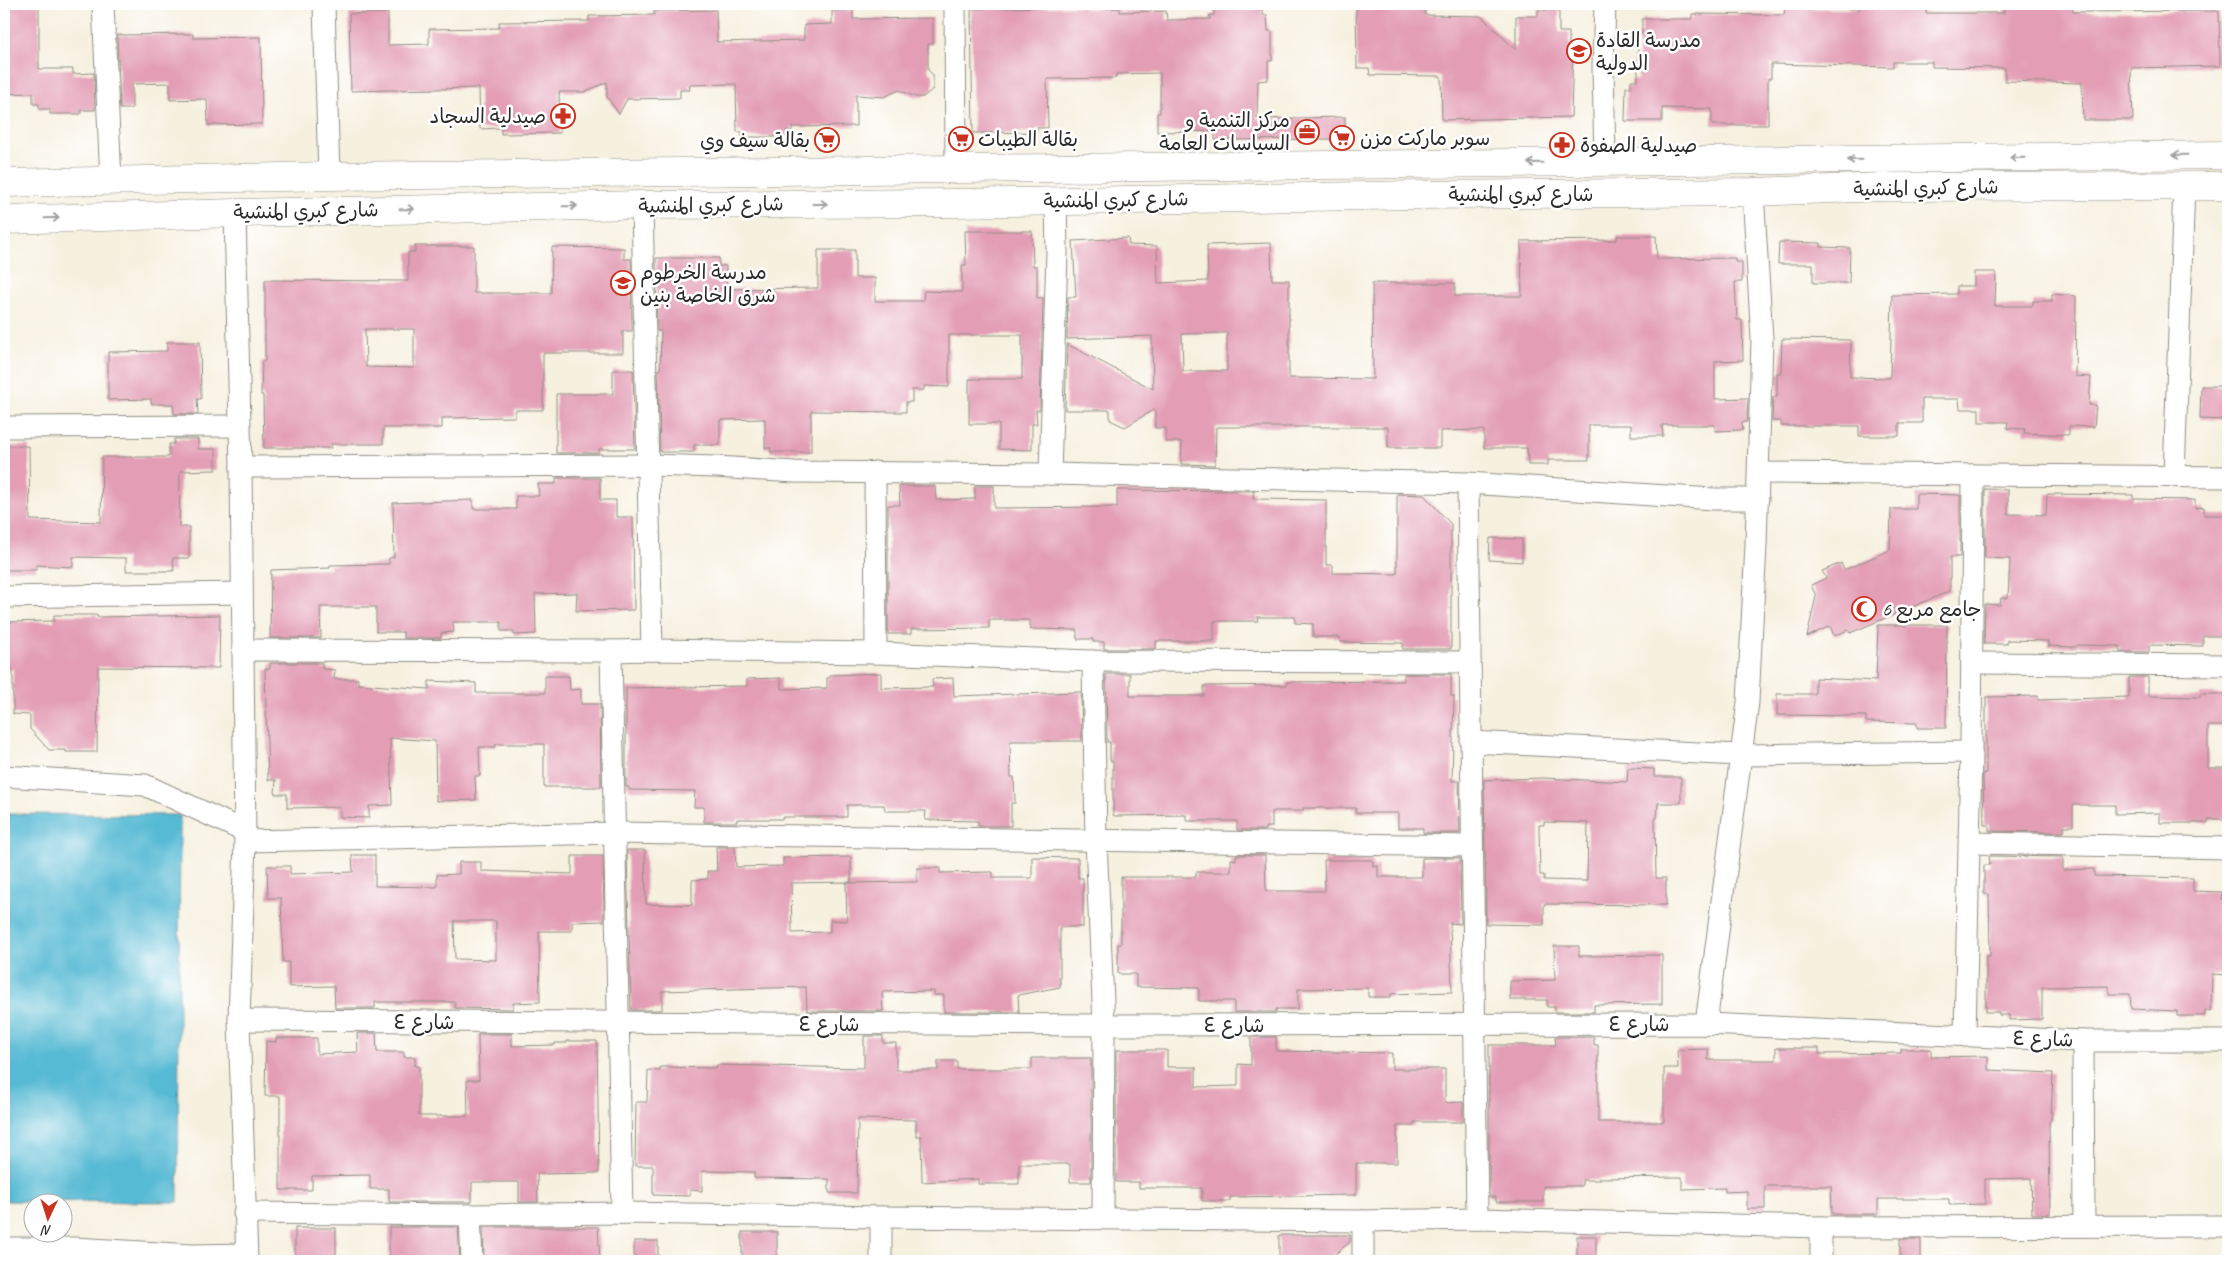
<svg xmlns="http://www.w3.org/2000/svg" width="2232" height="1265" font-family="Caveat,'Playpen Sans Arabic',sans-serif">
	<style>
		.water { fill: #56bad4; stroke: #407280 }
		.building { fill: #e39db5; fill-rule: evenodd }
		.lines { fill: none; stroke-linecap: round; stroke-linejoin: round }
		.minor-casing { stroke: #908e85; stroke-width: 23 }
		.primary-casing { stroke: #908e85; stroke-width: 29 }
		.minor { stroke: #fff; stroke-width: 21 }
		.primary { stroke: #fff; stroke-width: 28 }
		.oneway { stroke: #a0a0a0 }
		.labels { text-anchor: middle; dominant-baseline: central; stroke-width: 5; stroke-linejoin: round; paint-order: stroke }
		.poi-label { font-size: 20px; fill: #2b2b2b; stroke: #fff; text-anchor: start }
		.street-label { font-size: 20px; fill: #2b2b2b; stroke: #fff }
	</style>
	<rect width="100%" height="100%" fill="#fff"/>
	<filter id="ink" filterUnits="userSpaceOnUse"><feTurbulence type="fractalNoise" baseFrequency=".02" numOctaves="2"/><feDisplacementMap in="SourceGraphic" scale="10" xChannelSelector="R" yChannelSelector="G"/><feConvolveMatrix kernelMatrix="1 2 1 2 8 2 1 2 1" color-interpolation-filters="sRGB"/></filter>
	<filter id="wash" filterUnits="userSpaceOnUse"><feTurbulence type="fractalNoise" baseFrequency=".0096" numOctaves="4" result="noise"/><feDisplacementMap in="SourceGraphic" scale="20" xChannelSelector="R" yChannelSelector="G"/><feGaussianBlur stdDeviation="1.12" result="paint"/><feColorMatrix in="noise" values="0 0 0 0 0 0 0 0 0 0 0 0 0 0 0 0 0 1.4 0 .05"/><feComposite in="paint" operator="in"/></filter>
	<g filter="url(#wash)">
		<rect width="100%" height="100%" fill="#f6f0df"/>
		<path class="water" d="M4,814L180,815L178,1202L4,1201Z"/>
		<g id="blocks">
			<g class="building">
				<path d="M1356,4L1425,5V15L1481,16L1516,50V16H1538V10H1559V32H1569V44H1573L1571,117L1442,120L1441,76L1370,75L1369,68H1357Z"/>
				<path d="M1860,4H1926V13H2004V6H2073V12L2219,11L2220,66L2131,68L2133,120H2083L2082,83L2005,81V68L1932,67V62H1893V67L1771,64V78H1768V125H1712V109L1662,108V121H1625L1626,87H1631V80H1638V34H1642V19H1692V14L1784,15L1785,8L1860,9Z"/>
				<path d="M4,5H39V69H73V74L94,73L95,110H81V114H50V109H39V104H33V93L4,94Z"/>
				<path d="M1083,6V9L1120,8V12L1166,11L1167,20L1210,19V15H1214V10L1262,9L1263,15H1267L1268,31H1272V61H1268V80L1258,81L1257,119L1345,117V139L1215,140V131L1157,132V113H1160V73L1116,74V78L1047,79L1048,128H1037V132L973,133L971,9Z"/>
				<path d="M716,10L717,42L804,40V25L832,24V11L853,10V19L933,18V44H928V70L933,75V89L923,97H916L899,90L884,97L856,95V126L792,127V131H786V137H742V132H737L736,84L689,85L690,90H680V98L627,99L619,114L607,97V82L584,92H559L560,133L501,134V128L480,129L479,88L351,91L349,14L388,13V45L429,44V29L499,28V22L589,21V16L654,15V11Z"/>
				<path d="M193,34V38L261,37L262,124L208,125L207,99L170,100V83L132,84V109H120L117,35Z"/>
				<path d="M965,231H1032L1033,266H1037V298H1043L1040,410H1036L1037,424H1032V450L999,449V424H969V379H1022V335H949V387L924,386V390H912V402H906V412L811,411V452H770L771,448H765V419L720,420V445H694V452H660L658,370H660L661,331H657L656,258H719V266H726V289L818,288V250H855V278H875V301H923L924,291L962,292V265H966Z"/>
				<path d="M1617,236H1656L1657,259L1735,258V262H1742V282H1735L1737,320H1742L1743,360L1715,361V399L1748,398L1747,422H1742L1743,430L1715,431V425H1662L1663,436H1631V425H1589V460H1548V465H1528L1527,448H1484V430L1440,431V448H1388V427H1216L1215,465L1181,464L1182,442H1166V428H1155V409L1125,427L1110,420V410H1065L1067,344L1153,389L1152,336L1067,339L1068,297H1076L1073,241L1128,238L1129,245L1157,246L1158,283L1208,281L1207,245L1271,243L1272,280H1289V378L1373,379L1372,283H1455V296H1522L1521,241L1617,240ZM1227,333V371H1183L1182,334Z"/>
				<path d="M1779,242L1821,243V247L1850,248L1849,283H1813V264H1778Z"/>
				<path d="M415,246H474V293H551L552,247L624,248V259H631L632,331H623V353H543V410H515V417L442,418V428H383V444H331V448H264L263,395H261L262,361H265V280L408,281V252H415ZM365,329H414V368L366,367Z"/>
				<path d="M1974,272H1996L1995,306H2033V301H2052V294L2076,296L2075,376L2091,377L2089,405H2096L2094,427L2069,426V435L2024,433L2025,429L2007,428L2008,422H1979V409H1960L1959,399H1922V423H1899V436H1859V426H1781V421H1772L1773,397H1777V373H1781L1782,339L1851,340L1850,377L1890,378L1892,295L1957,294V286H1974Z"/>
				<path d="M167,342H200L201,399H197L198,414H174L173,404H151V399L108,400V352L167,351Z"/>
				<path d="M613,370H633L635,449H599V453H556V394H613Z"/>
				<path d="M2201,386H2228V420L2200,419Z"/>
				<path d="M174,439H198V449H216V470L180,471L179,527H189V558H173L174,571H126V558L73,557V567L36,565V570H6V566H4V446H29L30,520L101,522L102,457H169V444H174Z"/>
				<path d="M556,478H600V500H616V517H633L634,610L576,611L577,593L535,594L536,634L514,635V631H501V622H453L454,632L441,633V638H403V632H376V607H320L321,638H270L271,570L330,568V565L389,564V558L394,557L393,503L473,500V509H516V496H539L538,484H556Z"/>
				<path d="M899,486H935L936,500L975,499V486H994V508L1117,507V490L1254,491L1253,499L1326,500V565H1333V573L1397,574V494L1424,495L1451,524V649H1403V643L1340,642V637H1313V624L1295,623V617H1257L1258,621H1214V641H1156V649H1104V642H1093V639H1077V630L1030,629V620H989V628L911,629V634H888V505H900Z"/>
				<path d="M1985,489L2008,490V514L2046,515L2047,494L2133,495V499L2195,500V508L2204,507V515H2228V636H2203V646L2149,645V652H2120V646L2078,645L2075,647L2048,646V641L2007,640V644H1984L1985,604L2000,605L2001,598H2008L2010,559L1985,558Z"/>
				<path d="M1916,494L1960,495V557H1950V591L1850,633L1848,630L1834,636L1830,626L1807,637L1816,596L1811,585L1826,578L1822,571L1841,563L1844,570L1890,550L1891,509H1916Z"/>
				<path d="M1490,538L1522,539V562L1489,560Z"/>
				<path d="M54,615H97V617L220,615L219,668L98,667L97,752H66V750H49L30,729V715L13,714V669H4V622L54,621Z"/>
				<path d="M1878,625H1947L1946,728H1917V723L1866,722V716L1777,715V694H1815V678L1876,681Z"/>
				<path d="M270,663H322V669L335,670L334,679H358V684L429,689V681L476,683V693H545V676H569L570,690L581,689V704H600L601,787H544V744H496V747H479L480,776H475L476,800L436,801L435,741L390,738L392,805L369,806V818L340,817V807L287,808V794H275L276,780H268L265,669H270Z"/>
				<path d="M881,673V688L933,687L932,679L953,678L954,696L1081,692L1082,741H1010L1011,777H1014L1015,803H1011V826H978V821L925,820L926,811H885L884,805H847V817H783V819H737V822H704V807H694L695,791L629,790V787H626V688L747,686V679L781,678V689L827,688V678H830V675Z"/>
				<path d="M1106,674H1130V696H1204V686L1287,685V682L1404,681V674H1451V696H1454L1452,781H1459L1460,833H1423V828H1398V813H1355L1356,808H1303V811H1275L1272,812V827H1265V830H1237V821H1186V815L1115,816L1113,815V761H1110V742H1107Z"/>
				<path d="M2129,677H2148V696L2200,697V694H2228V726H2208V768H2228V819H2208V823H2160V813L2115,814V805H2073V826H2064V832L1989,831V825H1984L1983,773H1986V697L2038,696V700L2129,697Z"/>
				<path d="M1628,768L1654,769V777H1681V803H1658L1657,818H1655L1656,878H1666V905L1544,904V925L1486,924L1484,780L1543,778L1627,782ZM1544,822L1588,823L1587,881L1544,880V875H1540L1539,825H1544Z"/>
				<path d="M716,847H735L736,867L783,866V858L851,857V882L791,883L792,933L830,932V920L847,921L846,883L917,882V868H940V873L993,872V878H1032V857L1078,858V878H1083V927H1060V987L1018,995L1019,1012H944V995H934V991L882,992L883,1011H807L806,987L662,991V1010H631L627,850H645L646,904L692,905V880L708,879L707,871H717Z"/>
				<path d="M352,855H375V886L437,887V875L459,874V862H481V871L572,874V856H603L604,921L572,922V931H539L540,1002L513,1003V1009L455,1008V1002H375V1008H335L334,986L289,987V962H283L281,898H268L267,866H290V874L353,872ZM454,921H496V960L455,959Z"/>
				<path d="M1236,855H1265L1266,891H1325L1324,860H1373V867L1378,866V877H1422V858H1460L1461,924L1450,923L1452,992L1391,994V997H1368V988L1298,989V1009H1276V1012H1234V1001H1199V988L1136,987V974H1118V944H1121V877H1196V872H1231V859L1236,860Z"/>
				<path d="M1989,856L2063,857V870L2094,869V876L2193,878V891L2222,892V899L2228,900V975L2212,974L2211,1011H2205V1016H2177V1011L2131,1009L2130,994H2109V986L2042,987V1019L2009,1020V1015H1999V1012H1986V956H1990L1989,894H1984V865H1990Z"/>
				<path d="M1554,946H1579V956L1662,955V1004L1594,1005V1012H1555V1007H1547V1000H1510V981L1555,980Z"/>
				<path d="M357,1033H376L377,1052H404V1057H415V1066H419V1116H468L467,1080H479L478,1034H512V1046L555,1045V1043H567V1041H597L599,1173L537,1174L538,1202H519V1182H472V1202H389V1189H370V1175L312,1176V1190H280V1096H265L266,1041L276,1042V1038H317V1054L358,1052Z"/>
				<path d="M864,1036H883V1043H896V1070H938V1061H957V1069H1032V1058H1091V1182H1070V1164H1019V1184H978V1179L922,1182L921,1136H916V1120L858,1119L857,1193H829V1179L754,1178V1172L702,1171V1191L690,1190V1196L653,1195V1166H635L636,1102H647L648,1070L660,1071V1067L716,1068L717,1065L864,1068Z"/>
				<path d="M1251,1037H1276V1051L1392,1053V1069H1445V1103L1463,1102V1122H1414V1126H1397V1163H1356V1195L1230,1197V1201H1202V1188H1139V1182H1116V1050H1167V1067H1196V1087L1238,1086V1064L1251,1065Z"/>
				<path d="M1555,1037H1594V1045H1598V1122H1664V1068H1678L1677,1050L1708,1049V1060H1776V1048H1819V1054L1901,1053V1049H1931V1057L1988,1056V1070L2053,1073L2051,1119L2049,1122L2050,1214H2032L2031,1178L1985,1179V1204L1949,1205V1199H1878V1214H1832L1831,1186H1765V1209H1747V1191L1725,1192V1188L1682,1189V1177L1599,1178V1180H1582V1186H1543V1202H1496V1197H1489V1045H1556Z"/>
				<path d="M389,1227H458L460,1261H389Z"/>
				<path d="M483,1227H598L600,1261H484Z"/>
				<rect x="295" y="1228" width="41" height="33"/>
				<rect x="742" y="1232" width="35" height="29"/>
				<path d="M1279,1235H1350V1242L1327,1261H1279Z"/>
				<rect x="1577" y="1236" width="19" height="25"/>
				<rect x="1900" y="1239" width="21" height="22"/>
				<rect x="634" y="1241" width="24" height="20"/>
			</g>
		</g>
	</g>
	<g filter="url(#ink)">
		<use href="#blocks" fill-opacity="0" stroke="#908e85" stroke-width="1"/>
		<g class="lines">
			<defs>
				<g id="minor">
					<path d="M103,4L111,181"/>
					<path d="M324,4L329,176"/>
					<path d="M955,4L956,169"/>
					<path d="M1605,4L1603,66L1605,162"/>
					<path d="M642,205L652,650"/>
					<path d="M235,213L241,467L245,841L239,1020L247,1261"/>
					<path d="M4,427L239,426"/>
					<path d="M241,467L647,465L717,467L795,472L1050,474L1468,483L1713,499H1758"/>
					<path d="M875,472L876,653"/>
					<path d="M1759,473L2228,477"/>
					<path d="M1050,474L1057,252L1056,201"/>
					<path d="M2174,476L2184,185"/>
					<path d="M1468,483L1477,1219"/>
					<path d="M4,597L241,593"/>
					<path d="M243,650L611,651L652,650L876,653L1093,661L1469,662"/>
					<path d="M611,651L622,1213"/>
					<path d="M1093,661L1096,840L1104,1025L1103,1217"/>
					<path d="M1972,663L2228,665"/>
					<path d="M1471,742L1740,755L1971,752"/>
					<path d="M4,776L145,785L244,831"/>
					<path d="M245,841L614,833L1471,846"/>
					<path d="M1970,843L2228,848"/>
					<path d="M239,1020L1104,1025L1706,1024L2083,1041H2228"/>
					<path d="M1706,1024L1748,702L1756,545L1762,339L1753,192"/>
					<path d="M1965,1036L1971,752L1973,475"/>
					<path d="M2083,1041L2084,1224"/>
					<path d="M244,1213L470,1215L622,1213L881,1217L1363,1221L1477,1219L1821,1227L2228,1226"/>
					<path d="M470,1215L472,1261"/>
					<path d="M1363,1221V1261"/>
					<path d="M1821,1227V1261"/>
					<path d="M4,1248H75L192,1255L246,1254"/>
					<path d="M881,1261V1217"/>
				</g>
				<g id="primary">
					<path d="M4,183L329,176L2228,155"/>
					<path d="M4,220L235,213L642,205L955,203L1419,195L1753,192L1884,187L2228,186"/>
				</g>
			</defs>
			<use href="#minor" class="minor-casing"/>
			<use href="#primary" class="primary-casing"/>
			<use href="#minor" class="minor"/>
			<use href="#primary" class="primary"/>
		</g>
		<defs><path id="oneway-shaft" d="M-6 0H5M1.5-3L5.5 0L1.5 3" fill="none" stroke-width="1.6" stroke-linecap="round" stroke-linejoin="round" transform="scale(1.25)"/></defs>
		<g class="oneway">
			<use href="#oneway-shaft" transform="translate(2180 155) rotate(179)"/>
			<use href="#oneway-shaft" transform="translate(2017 158) rotate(179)"/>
			<use href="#oneway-shaft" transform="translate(1855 160) rotate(179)"/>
			<use href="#oneway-shaft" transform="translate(1535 163) rotate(179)"/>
			<use href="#oneway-shaft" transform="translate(820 204)"/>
			<use href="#oneway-shaft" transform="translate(570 206) rotate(-1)"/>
			<use href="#oneway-shaft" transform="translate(407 209) rotate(-1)"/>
			<use href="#oneway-shaft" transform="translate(52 218) rotate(-2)"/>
		</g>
	</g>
	<defs>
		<symbol id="school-ring" viewBox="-11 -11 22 22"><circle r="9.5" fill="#fff" stroke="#c8321e" stroke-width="1.5"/><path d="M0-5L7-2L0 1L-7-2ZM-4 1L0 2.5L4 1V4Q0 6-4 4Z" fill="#c8321e"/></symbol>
		<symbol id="pharmacy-ring" viewBox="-11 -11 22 22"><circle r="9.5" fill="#fff" stroke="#c8321e" stroke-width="1.5"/><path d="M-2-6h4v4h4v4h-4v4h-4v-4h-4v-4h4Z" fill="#c8321e"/></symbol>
		<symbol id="office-ring" viewBox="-11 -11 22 22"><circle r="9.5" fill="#fff" stroke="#c8321e" stroke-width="1.5"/><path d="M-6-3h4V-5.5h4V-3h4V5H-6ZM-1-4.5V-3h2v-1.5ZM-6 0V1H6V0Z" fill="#c8321e"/></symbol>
		<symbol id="supermarket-ring" viewBox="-11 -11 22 22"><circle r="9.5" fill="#fff" stroke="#c8321e" stroke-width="1.5"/><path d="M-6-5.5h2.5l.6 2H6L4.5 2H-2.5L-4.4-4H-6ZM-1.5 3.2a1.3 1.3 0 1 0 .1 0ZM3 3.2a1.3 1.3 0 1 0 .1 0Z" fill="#c8321e"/></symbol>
		<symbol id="mosque-ring" viewBox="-11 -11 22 22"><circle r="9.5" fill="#fff" stroke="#c8321e" stroke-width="1.5"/><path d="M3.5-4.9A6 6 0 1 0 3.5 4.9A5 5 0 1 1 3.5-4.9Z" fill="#c8321e"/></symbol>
	</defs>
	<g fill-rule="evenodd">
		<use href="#school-ring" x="1565" y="37" width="28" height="28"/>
		<use href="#pharmacy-ring" x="549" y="102" width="28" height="28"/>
		<use href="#office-ring" x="1293" y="118" width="28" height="28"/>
		<use href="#supermarket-ring" x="1328" y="124" width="28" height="28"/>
		<use href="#supermarket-ring" x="947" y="125" width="28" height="28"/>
		<use href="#supermarket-ring" x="813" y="126" width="28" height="28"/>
		<use href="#pharmacy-ring" x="1548" y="131" width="28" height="28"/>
		<use href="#school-ring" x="609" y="269" width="28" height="28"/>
		<use href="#mosque-ring" x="1850" y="595" width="28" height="28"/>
	</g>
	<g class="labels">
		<g class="poi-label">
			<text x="1596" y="40">مدرسة القادة<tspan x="1596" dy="23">الدولية</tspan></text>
			<text x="546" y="116" text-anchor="end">صيدلية السجاد</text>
			<text x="1290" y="120" text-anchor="end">مركز التنمية و<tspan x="1290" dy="23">السياسات العامة</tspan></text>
			<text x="1360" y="138">سوبر ماركت مزن</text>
			<text x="978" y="139">بقالة الطيبات</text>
			<text x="810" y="140" text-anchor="end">بقالة سيف وي</text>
			<text x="1580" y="145">صيدلية الصفوة</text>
			<text x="640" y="272">مدرسة الخرطوم<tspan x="640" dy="23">شرق الخاصة بنين</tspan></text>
			<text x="1882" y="609">جامع مربع 6</text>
		</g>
		<g class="street-label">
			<text transform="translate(1926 188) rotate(-1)">شارع كبري المنشية</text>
			<text x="1521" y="194">شارع كبري المنشية</text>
			<text transform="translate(1116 200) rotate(-1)">شارع كبري المنشية</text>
			<text transform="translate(711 205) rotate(-1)">شارع كبري المنشية</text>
			<text transform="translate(306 211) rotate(-1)">شارع كبري المنشية</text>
			<text x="424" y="1022">شارع ٤</text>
			<text x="829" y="1024">شارع ٤</text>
			<text x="1639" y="1024">شارع ٤</text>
			<text x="1234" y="1025">شارع ٤</text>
			<text transform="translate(2043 1039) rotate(2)">شارع ٤</text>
		</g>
	</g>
	<rect width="2232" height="1265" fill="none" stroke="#fff" stroke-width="20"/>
	<g transform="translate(48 1218) rotate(184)"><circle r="24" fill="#ffffff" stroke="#aaaaaa"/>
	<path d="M0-4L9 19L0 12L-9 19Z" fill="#c8321e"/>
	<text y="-8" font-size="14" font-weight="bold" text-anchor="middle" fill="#2b2b2b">N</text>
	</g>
</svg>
